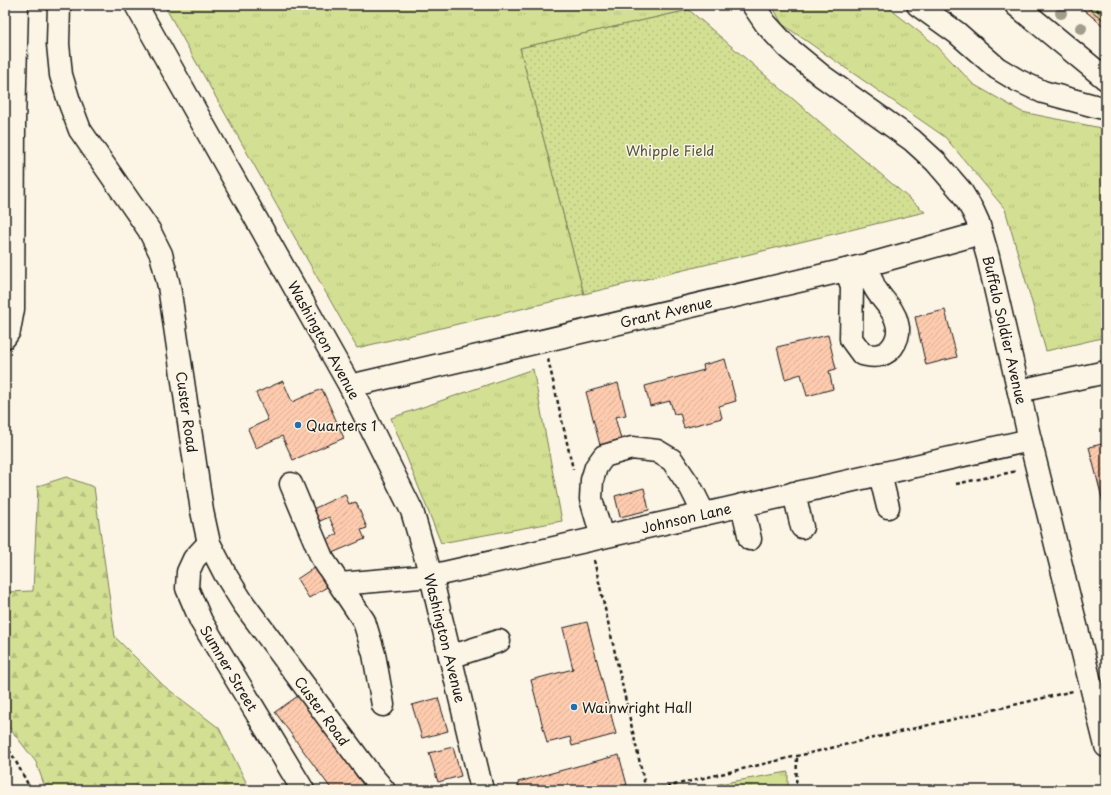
<svg xmlns="http://www.w3.org/2000/svg" width="1111" height="795" font-family="'Playpen Sans',sans-serif">
	<style>
		.grass { fill: url(#grass-tufts); stroke: #787e58 }
		.forest { fill: url(#forest-firs); stroke: #787e58 }
		.cemetery { fill: url(#cemetery-stones); stroke: #787e58 }
		.park { fill: url(#park-dots); stroke: #787e58 }
		.building { fill: url(#building-hatch); stroke: #1c1c1c }
		.lines { fill: none; stroke-linecap: round; stroke-linejoin: round }
		.minor-casing { stroke: #1c1c1c; stroke-width: 25 }
		.path { stroke: #1c1c1c; stroke-width: 2.5; stroke-dasharray: 4 3; stroke-linecap: butt }
		.minor { stroke: #fcf5e5; stroke-width: 22 }
		.tree { fill: #9f9e8a }
		.poi-dot { fill: #1f6fb2; stroke: #fcf5e5; stroke-width: 1.5 }
		.labels { text-anchor: middle; dominant-baseline: central; stroke-width: 3; stroke-linejoin: round; paint-order: stroke }
		.park-label { font-size: 14px; fill: #535740; stroke: #fcf5e5 }
		.street-label { font-size: 14px; fill: #1c1c1c; stroke: #fcf5e5 }
		.poi-label { font-size: 14px; fill: #1c1c1c; stroke: #fcf5e5; text-anchor: start }
	</style>
	<defs>
		<pattern id="grass-tufts" width="24" height="20" patternUnits="userSpaceOnUse"><rect width="24" height="20" fill="#d3e093"/><path d="M3 7l-1-3M5 7V3M7 7l1-3M15 17l-1-3M17 17v-4M19 17l1-3" fill="none" stroke="#b5c07e"/></pattern>
		<pattern id="forest-firs" width="22" height="20" patternUnits="userSpaceOnUse"><rect width="22" height="20" fill="#d3e093"/><path d="M5 1l3.5 6h-7zM16 11l3.5 6h-7z" fill="#b5c07e"/></pattern>
		<pattern id="cemetery-stones" width="16" height="16" patternUnits="userSpaceOnUse"><rect width="16" height="16" fill="#d3e093"/><path d="M2 7V4a2 2 0 0 1 4 0v3zM10 15v-3a2 2 0 0 1 4 0v3z" fill="#b5c07e"/></pattern>
		<pattern id="park-dots" width="8" height="8" patternUnits="userSpaceOnUse"><rect width="8" height="8" fill="#d3e093"/><path d="M2 2h.1M6 6h.1" fill="none" stroke="#b5c07e" stroke-width="1.8" stroke-linecap="round"/></pattern>
		<pattern id="building-hatch" width="6" height="6" patternUnits="userSpaceOnUse"><rect width="6" height="6" fill="#fecbae"/><path d="M-1 1l2-2M0 6l6-6M5 7l2-2" fill="none" stroke="#d9ae95"/></pattern>
	</defs>
	<rect width="100%" height="100%" fill="#fcf5e5"/>
	<filter id="ink" filterUnits="userSpaceOnUse"><feTurbulence type="fractalNoise" baseFrequency=".025" numOctaves="2"/><feDisplacementMap in="SourceGraphic" scale="8" xChannelSelector="R" yChannelSelector="G"/><feConvolveMatrix kernelMatrix="1 2 1 2 8 2 1 2 1" color-interpolation-filters="sRGB"/></filter>
	<g filter="url(#ink)">
		<g class="grass">
			<path d="M164,5H691L689,10L520,48L584,294L357,348Z"/>
			<path d="M772,5H885L937,46L973,84L1022,112L1106,129V337L1046,351L1005,209L945,137L782,24Z"/>
			<path d="M533,369L562,521L441,543L391,418Z"/>
			<path d="M788,772V790H684Z"/>
		</g>
		<path class="forest" d="M66,477L94,487L115,637L164,686L219,728L250,790H46L36,762L5,722V592L33,591L38,486Z"/>
		<path class="cemetery" d="M1078,5H1106V28Z"/>
		<path class="park" d="M689,10L925,212L584,294L520,48Z"/>
		<g class="building">
			<path d="M1078,5H1084L1106,22V28Z"/>
			<path d="M945,310L957,357L926,365L915,317Z"/>
			<path d="M828,335L836,369L829,371L833,389L807,396L801,374L785,379L777,347Z"/>
			<path d="M725,359L736,401L719,406L722,418L684,428L680,413L674,414L670,401L650,406L645,386L704,370L703,365Z"/>
			<path d="M283,381L292,402L322,389L344,438L293,460L282,436L256,448L248,429L268,420L256,393Z"/>
			<path d="M618,383L626,415L615,417L621,439L600,445L586,392Z"/>
			<path d="M1106,443V502H1103L1089,447Z"/>
			<path d="M644,488L649,510L620,517L615,496Z"/>
			<path d="M345,494L349,504L356,502L367,528L361,530L365,539L332,553L326,540L337,534L329,517L320,521L313,509Z"/>
			<path d="M315,567L327,587L309,598L297,579Z"/>
			<path d="M587,622L616,734L572,746L570,737L547,743L531,680L573,669L563,628Z"/>
			<path d="M298,696L367,790H332L275,712Z"/>
			<path d="M438,698L448,731L422,738L412,705Z"/>
			<path d="M453,747L461,776L438,782L429,753Z"/>
			<path d="M619,755L627,785L608,790H520L518,782Z"/>
		</g>
		<g class="lines">
			<defs>
				<g id="minor">
					<path d="M59,5L58,44L61,75L69,101L80,130L149,230L161,254L169,286L202,511L209,543L225,574L243,603L367,770L384,790"/>
					<path d="M136,5L350,386L412,511L431,576L482,790"/>
					<path d="M753,5L766,24L788,48L822,76L912,140L936,162L961,191L973,211L978,222L988,257L1030,440L1106,746"/>
					<path d="M918,5L957,33L997,68L1017,80L1043,92L1106,109"/>
					<path d="M1016,5L1106,79"/>
					<path d="M846,270L852,286L851,339L862,354C868,355 874,357 880,355C893,352 901,336 897,323C894,308 880,299 874,286C871,280 869,272 867,265"/>
					<path d="M5,337L9,331L13,309L14,123L17,5"/>
					<path d="M350,386L867,265L981,233"/>
					<path d="M1019,391L1106,372"/>
					<path d="M880,474L888,507"/>
					<path d="M291,484L322,558L364,621L374,654L383,705"/>
					<path d="M794,493L802,527"/>
					<path d="M742,505L750,539"/>
					<path d="M602,537L591,499L592,480L596,467L604,456L632,448L657,451L672,460L691,488L704,514"/>
					<path d="M209,543L194,559L188,572L187,588L201,621L303,790"/>
					<path d="M340,584L431,576L1030,440"/>
					<path d="M450,657L499,641"/>
				</g>
			</defs>
			<use href="#minor" class="minor-casing"/>
			<g class="path">
				<path d="M1091,5L1106,17"/>
				<path d="M548,359L573,469"/>
				<path d="M956,484L1017,471"/>
				<path d="M594,560L646,790"/>
				<path d="M5,744L14,758L31,790"/>
				<path d="M653,790L1073,691"/>
				<path d="M670,790V786"/>
				<path d="M796,790L797,756"/>
			</g>
			<use href="#minor" class="minor"/>
		</g>
		<g class="tree">
			<circle cx="1061" cy="13" r="6"/>
			<circle cx="1081" cy="28" r="6"/>
		</g>
	</g>
	<g class="poi-dot">
		<circle cx="298" cy="425" r="4"/>
		<circle cx="574" cy="707" r="4"/>
	</g>
	<g class="labels">
		<g class="park-label">
			<text x="670" y="150">Whipple Field</text>
		</g>
		<g class="street-label">
			<text transform="translate(666 312) rotate(-13)">Grant Avenue</text>
			<text transform="translate(1005 330) rotate(77)">Buffalo Soldier Avenue</text>
			<text transform="translate(324 340) rotate(61)">Washington Avenue</text>
			<text transform="translate(187 412) rotate(82)">Custer Road</text>
			<text transform="translate(686 518) rotate(-13)">Johnson Lane</text>
			<text transform="translate(445 638) rotate(76)">Washington Avenue</text>
			<text transform="translate(229 668) rotate(59)">Sumner Street</text>
			<text transform="translate(322 711) rotate(54)">Custer Road</text>
		</g>
		<g class="poi-label">
			<text x="306" y="425">Quarters 1</text>
			<text x="582" y="707">Wainwright Hall</text>
		</g>
	</g>
	<rect width="1111" height="795" fill="none" stroke="#fcf5e5" stroke-width="20"/>
	<rect x="10" y="10" width="1091" height="775" fill="none" stroke="#1c1c1c" stroke-width="1.5" filter="url(#ink)"/>
</svg>
